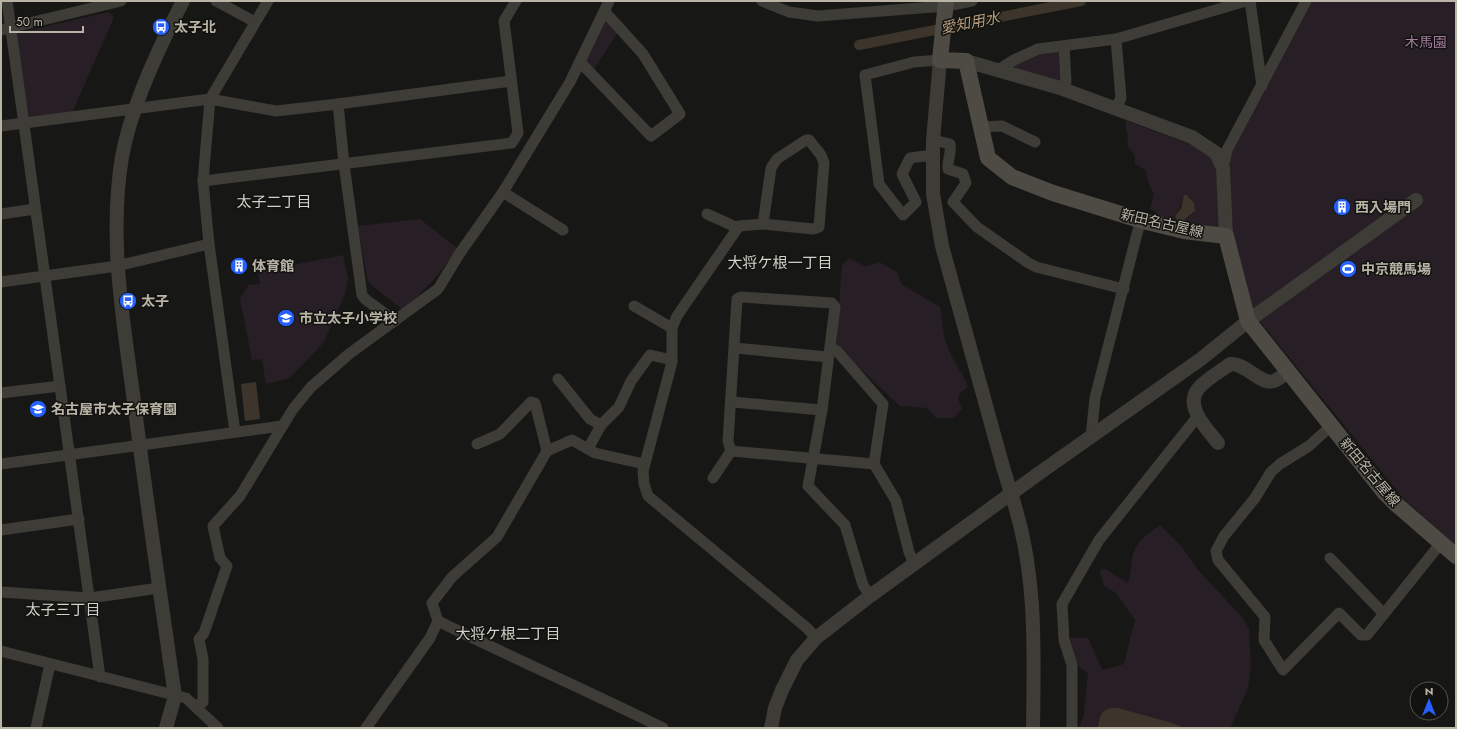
<svg xmlns="http://www.w3.org/2000/svg" width="1457" height="729" font-family="Jost,'Noto Sans JP',sans-serif">
	<style>
		.green { fill: #281f26; fill-rule: evenodd }
		.water { fill: #3d342b }
		.lines { fill: none; stroke-linecap: round; stroke-linejoin: round }
		.canal { stroke: #3d342b; stroke-width: 10 }
		.minor { stroke: #3d3c36; stroke-width: 11 }
		.tertiary { stroke: #3d3c36; stroke-width: 14 }
		.secondary { stroke: #4d4b44; stroke-width: 16 }
		.tertiary-bridge { stroke: #3d3c36; stroke-width: 14 }
		.labels { text-anchor: middle; dominant-baseline: central; stroke-width: 3; stroke-linejoin: round; paint-order: stroke }
		.poi-label { font-size: 14px; font-weight: bold; fill: #b9b4a6; stroke: #121310; text-anchor: start }
		.park-label { font-size: 14px; fill: #a57ca0; stroke: #121310 }
		.street-label { font-size: 14px; fill: #b9b4a6; stroke: #121310 }
		.water-label { font-size: 15px; font-style: italic; fill: #b69b7b; stroke: #121310 }
		.neighbourhood-label { font-size: 15px; fill: #d4d2c8; stroke: #121310 }
	</style>
	<rect width="100%" height="100%" fill="#171815"/>
	<g class="green">
		<path d="M1312,1H1456V546L1403,498L1262,324L1248,300L1231,238L1230,152Z"/>
		<path d="M109,12L114,17L72,113L27,117L17,33Z"/>
		<path d="M606,17L618,32L594,69L585,60Z"/>
		<path d="M1061,51L1062,80L1060,83L1011,67L1039,54Z"/>
		<path d="M1127,121L1192,145L1206,153L1217,166L1221,228L1156,221V212L1150,209L1154,194L1149,184L1146,170L1135,164V156L1127,145L1128,136L1125,123ZM1187,195L1194,203V213L1184,220H1177L1175,218C1176,211 1182,207 1183,196Z"/>
		<path d="M420,219L458,249L436,277L404,311L368,282L358,226Z"/>
		<path d="M343,255L348,279L345,294L324,342L290,378L266,384L262,359L252,360L240,298L249,285L260,284L258,272Z"/>
		<path d="M849,258L866,267L879,262L897,272L901,284L940,307C943,320 942,336 948,348C953,362 963,373 968,387L960,393L958,398L962,409L954,418H936L927,408L900,406L836,346L842,266Z"/>
		<path d="M1160,525L1182,547L1197,569L1242,617L1249,629L1251,665L1248,688L1230,728H1079L1084,714L1088,673C1073,662 1071,657 1070,638H1088L1102,670L1124,664L1135,620L1116,593L1104,586L1100,572L1101,569H1105L1128,583C1131,573 1131,564 1133,555C1136,541 1150,533 1160,525Z"/>
	</g>
	<g class="water">
		<path d="M1184,195H1187L1194,203L1195,211L1184,220H1177L1175,216L1181,208Z"/>
		<path d="M256,382L260,419L245,421L241,384Z"/>
		<path d="M1111,708H1118L1172,723L1184,728H1098C1099,718 1101,710 1111,708Z"/>
	</g>
	<g class="lines">
		<path class="canal" d="M859,45L1081,1"/>
		<g class="minor">
			<path d="M7,1L100,677"/>
			<path d="M216,1L255,22"/>
			<path d="M762,1L789,12L818,16L946,6L972,1"/>
			<path d="M1250,1L1262,86"/>
			<path d="M1,30L121,1"/>
			<path d="M580,62L651,136L680,114L643,54L605,12"/>
			<path d="M998,70L1014,60L1038,49L1116,39L1246,1"/>
			<path d="M1060,88L1066,82L1064,46"/>
			<path d="M338,104L344,164L362,295L365,299L395,321"/>
			<path d="M1115,109L1121,98L1116,39"/>
			<path d="M1,126L210,99L276,111L338,104L511,81"/>
			<path d="M980,127L1002,126L1035,142"/>
			<path d="M933,140L950,144C952,152 947,160 948,169L963,174L966,183L953,202L977,227L1027,262L1036,267L1124,289"/>
			<path d="M933,155L910,158L902,174L916,202L903,215L879,184L865,75L914,62L940,60"/>
			<path d="M1223,168L1227,150L1306,1"/>
			<path d="M203,181L512,143L518,133L504,21L516,1"/>
			<path d="M503,192L563,230"/>
			<path d="M1,214L35,209"/>
			<path d="M707,214L738,228"/>
			<path d="M763,224L771,168L777,159L806,140H809L821,155L824,163L819,227L813,229L763,224L739,226L677,316L672,328V362L643,471L644,484L648,496L807,628L816,638"/>
			<path d="M1,282L117,266L209,244"/>
			<path d="M634,306L672,328"/>
			<path d="M735,348L828,357"/>
			<path d="M830,348L837,351L883,404L874,464L896,501L909,552L914,564"/>
			<path d="M558,379L590,419L601,425"/>
			<path d="M1,393L60,386"/>
			<path d="M732,402L822,410"/>
			<path d="M1331,426L1309,446L1280,464L1271,472L1255,498L1224,536L1216,551L1218,560L1265,617L1264,640L1283,670L1339,613L1361,635H1367L1441,543"/>
			<path d="M235,432L209,244L203,181L210,99L268,1"/>
			<path d="M1091,437L1095,398L1139,226L1143,221"/>
			<path d="M477,444L500,434L531,402L535,403L547,451"/>
			<path d="M588,449L601,425L619,407L631,381L650,355L672,360"/>
			<path d="M1,464L282,426"/>
			<path d="M713,478L731,451"/>
			<path d="M1,530L79,519"/>
			<path d="M1330,558L1384,614"/>
			<path d="M1,592L90,598L159,588"/>
			<path d="M870,596L863,585L845,525L808,486L822,410L835,307L832,303L741,297L737,299L728,441L731,451L874,464"/>
			<path d="M438,621C513,658 588,691 663,728"/>
			<path d="M1,651L186,698L218,728"/>
			<path d="M196,706L203,702V659L199,639L204,633L227,566L220,558L213,526L240,496L293,409L311,387L349,354L438,289L460,253L503,192L570,82L609,1"/>
			<path d="M36,728L50,664"/>
			<path d="M366,728L430,638L438,621L432,603L452,577L497,537L547,451L572,440L595,453L644,464"/>
			<path d="M1072,728V665L1064,640L1062,604L1099,540L1198,416"/>
		</g>
		<g class="tertiary">
			<path d="M940,60L933,140V194L942,246L1003,467"/>
			<path d="M966,61L1060,88L1192,137L1216,153L1223,168L1226,236"/>
			<path d="M1218,443C1208,430 1184,407 1198,389C1206,379 1220,372 1230,364C1245,362 1261,386 1274,381C1279,379 1284,374 1288,372"/>
			<path d="M1014,503C1037,576 1034,652 1033,728"/>
			<path d="M166,728L175,696C161,600 147,505 135,409C124,325 108,241 122,157C131,106 159,47 183,1"/>
			<path d="M771,728L775,708L782,690L797,660L816,638L870,596L1038,474L1201,359L1248,321L1416,200"/>
		</g>
		<path class="secondary" d="M946,1L940,60L966,61L988,158L1012,177L1053,193L1143,221L1184,231L1226,236L1248,321L1384,492L1396,504L1456,556"/>
		<path class="tertiary-bridge" d="M1003,467L1014,503"/>
	</g>
	<defs>
		<symbol id="bus-disc" viewBox="-11 -11 22 22"><circle r="9.5" fill="#2660ff" stroke="#121310"/><path d="M-5-6H5V4H4V6H2V4H-2V6H-4V4H-5ZM-3.5-4V0h7V-4ZM-3.5 1.2v1.5H-2V1.2ZM2 1.2v1.5H3.5V1.2Z" fill="#fff"/></symbol>
		<symbol id="building-disc" viewBox="-11 -11 22 22"><circle r="9.5" fill="#2660ff" stroke="#121310"/><path d="M-4-6H4V6H1V3H-1V6H-4ZM-2.5-4.3h1.7v1.8h-1.7ZM.8-4.3h1.7v1.8H.8ZM-2.5-1h1.7V.8h-1.7ZM.8-1h1.7V.8H.8Z" fill="#fff"/></symbol>
		<symbol id="stadium-disc" viewBox="-11 -11 22 22"><circle r="9.5" fill="#2660ff" stroke="#121310"/><path d="M0-5a6.5 5 0 1 0 0 10a6.5 5 0 1 0 0-10ZM-3.5-1.8h7v3.6h-7Z" fill="#fff"/></symbol>
		<symbol id="school-disc" viewBox="-11 -11 22 22"><circle r="9.5" fill="#2660ff" stroke="#121310"/><path d="M0-5L7-2L0 1L-7-2ZM-4 1L0 2.5L4 1V4Q0 6-4 4Z" fill="#fff"/></symbol>
	</defs>
	<g fill-rule="evenodd">
		<use href="#bus-disc" x="151" y="17" width="20" height="20"/>
		<use href="#building-disc" x="1332" y="197" width="20" height="20"/>
		<use href="#building-disc" x="229" y="256" width="20" height="20"/>
		<use href="#stadium-disc" x="1338" y="259" width="20" height="20"/>
		<use href="#bus-disc" x="118" y="291" width="20" height="20"/>
		<use href="#school-disc" x="276" y="308" width="20" height="20"/>
		<use href="#school-disc" x="28" y="399" width="20" height="20"/>
	</g>
	<g class="labels">
		<g class="poi-label">
			<text x="174" y="27">太子北</text>
			<text x="1355" y="207">西入場門</text>
			<text x="252" y="266">体育館</text>
			<text x="1361" y="269">中京競馬場</text>
			<text x="141" y="301">太子</text>
			<text x="299" y="318">市立太子小学校</text>
			<text x="51" y="409">名古屋市太子保育園</text>
		</g>
		<g class="park-label">
			<text x="1426" y="42">木馬園</text>
		</g>
		<g class="street-label">
			<text transform="translate(1162 223) rotate(13)">新田名古屋線</text>
			<text transform="translate(1370 472) rotate(50)">新田名古屋線</text>
		</g>
		<g class="water-label">
			<text transform="translate(970 23) rotate(-11)">愛知用水</text>
		</g>
		<g class="neighbourhood-label">
			<text x="274" y="202">太子二丁目</text>
			<text x="780" y="263">大将ケ根一丁目</text>
			<text x="63" y="610">太子三丁目</text>
			<text x="508" y="634">大将ケ根二丁目</text>
		</g>
	</g>
	<rect width="1457" height="729" fill="none" stroke="#b9b4a6" stroke-width="4"/>
	<g transform="translate(1429 701)"><circle r="19" fill="#121310" stroke="#55534c"/>
	<path d="M0-3L7 15L0 10L-7 15Z" fill="#2660ff"/>
	<text y="-6" font-size="11" font-weight="bold" text-anchor="middle" fill="#b9b4a6">N</text>
	</g>
	<path d="M10 26v6h73v-6" fill="none" stroke="#b9b4a6" stroke-width="2"/>
	<text x="16" y="26" font-size="12" fill="#b9b4a6" stroke="#121310" stroke-width="3" paint-order="stroke">50 m</text>
</svg>
